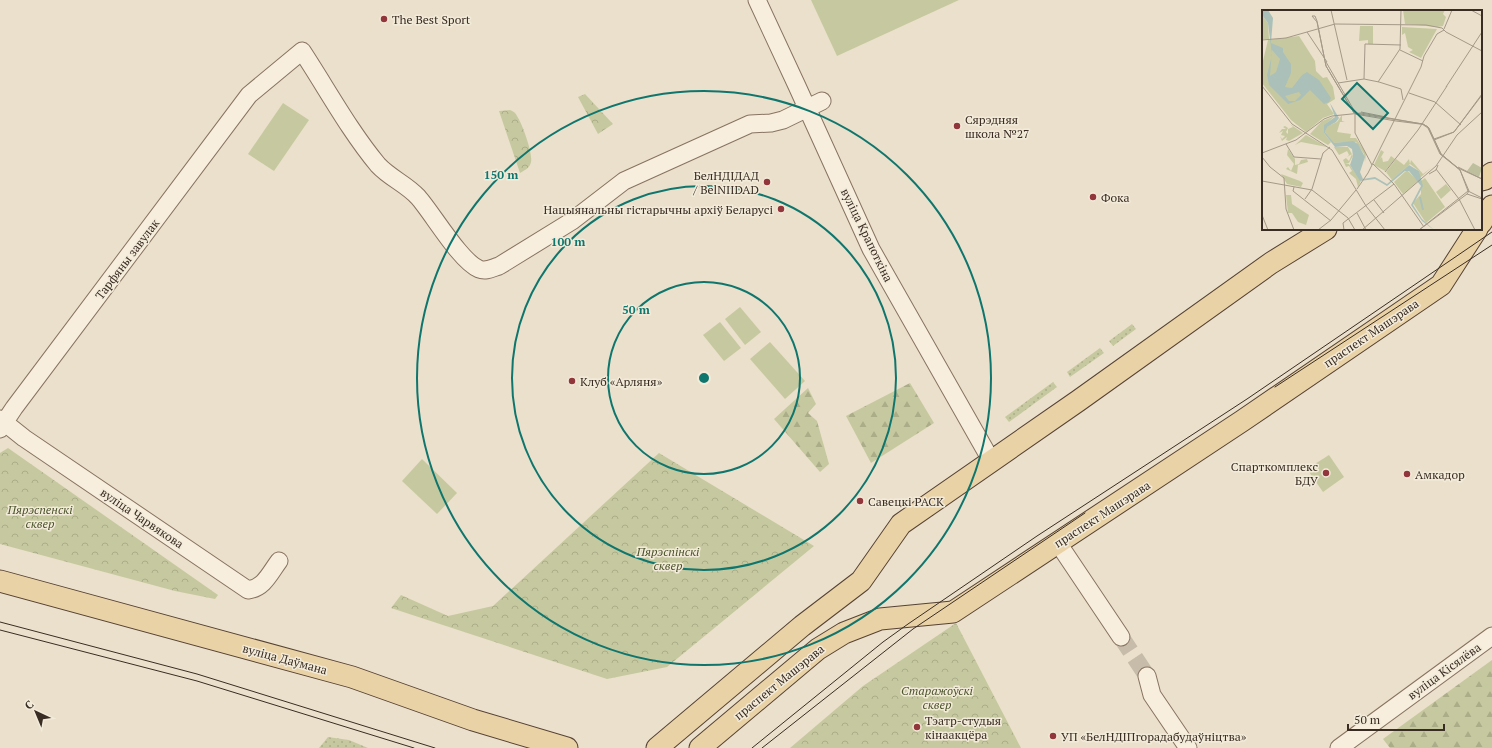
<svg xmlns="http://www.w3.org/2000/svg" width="1492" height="748" font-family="'PT Serif',serif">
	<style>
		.grass { fill: url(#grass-dots) }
		.forest { fill: url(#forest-firs) }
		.park { fill: url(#park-crowns) }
		.pitch { fill: #c6c99f }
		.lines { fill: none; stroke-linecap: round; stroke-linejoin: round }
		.minor-tunnel { stroke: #c7bca9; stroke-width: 17; stroke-dasharray: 17 8; stroke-linecap: butt }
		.minor-casing { stroke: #877360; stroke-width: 19 }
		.major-casing { stroke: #564234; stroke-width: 23 }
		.minor { stroke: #f7eede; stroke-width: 17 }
		.major { stroke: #ead2a7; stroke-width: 21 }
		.tram { stroke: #392c22; stroke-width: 1 }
		.ring { fill: none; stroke: #0f766e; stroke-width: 2 }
		.poi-dot { fill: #91363b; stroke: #f3ebda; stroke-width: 1.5 }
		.labels { text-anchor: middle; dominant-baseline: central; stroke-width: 3; stroke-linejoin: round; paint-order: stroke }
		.poi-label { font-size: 12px; fill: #392c22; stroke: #f3ebda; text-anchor: start }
		.street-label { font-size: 12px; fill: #392c22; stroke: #f3ebda }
		.park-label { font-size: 12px; font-style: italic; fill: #4b532b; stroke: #f3ebda }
		.inset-river { fill: none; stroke: #abc0b9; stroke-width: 2 }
		.inset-road { fill: none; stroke: #a49887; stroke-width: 1 }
		.view { fill: #0f766e; fill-opacity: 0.15; stroke: #0f766e; stroke-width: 2 }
		.inset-edge { fill: none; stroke: #392c22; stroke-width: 2 }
		.centre { fill: #0f766e; stroke: #f3ebda; stroke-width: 2 }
		.ring-label { font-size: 12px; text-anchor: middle; font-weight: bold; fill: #0f766e; stroke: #f3ebda; stroke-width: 3; stroke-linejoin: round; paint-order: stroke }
	</style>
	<defs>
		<pattern id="grass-dots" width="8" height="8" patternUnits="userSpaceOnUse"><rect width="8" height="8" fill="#c6c99f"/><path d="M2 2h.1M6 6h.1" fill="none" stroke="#abad89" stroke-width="1.8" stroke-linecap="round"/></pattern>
		<pattern id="forest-firs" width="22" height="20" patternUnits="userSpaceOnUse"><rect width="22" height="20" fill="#c6c99f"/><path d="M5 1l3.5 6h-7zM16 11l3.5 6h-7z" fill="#abad89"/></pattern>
		<pattern id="park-crowns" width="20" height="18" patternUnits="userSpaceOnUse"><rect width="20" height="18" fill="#c6c99f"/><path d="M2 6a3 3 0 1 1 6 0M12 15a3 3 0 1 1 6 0" fill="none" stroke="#abad89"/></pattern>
	</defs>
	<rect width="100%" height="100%" fill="#ebe0cb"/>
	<g class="grass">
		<path d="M1132,324L1136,329L1113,346L1109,341Z"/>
		<path d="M1100,348L1104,353L1070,377L1067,372Z"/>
		<path d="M1053,382L1057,387L1009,422L1005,417Z"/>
		<path d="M328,737L349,740L368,748H319Z"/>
	</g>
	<g class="forest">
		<path d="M910,383L934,423L871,463L846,416Z"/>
		<path d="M808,388L816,404L808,413L817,421L829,464L820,472L774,419Z"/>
		<path d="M1492,660V748H1390L1383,739Z"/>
	</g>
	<g class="park">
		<path d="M585,94L613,124L598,134L578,97Z"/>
		<path d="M510,110C513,111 516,113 517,116C522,123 533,153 531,162C530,168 525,170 520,173L499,111Z"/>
		<path d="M8,448L218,595L215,599L175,591L0,544V453Z"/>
		<path d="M659,453L814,546L667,667L607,679L391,608L401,595L448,616L493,606Z"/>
		<path d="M956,623L1021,748H790L863,686Z"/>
	</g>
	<g class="pitch">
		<path d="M811,0H959L837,56Z"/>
		<path d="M283,103L309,120L274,171L248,154Z"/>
		<path d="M740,307L761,332L745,345L725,319Z"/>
		<path d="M720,322L741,348L724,361L703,335Z"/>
		<path d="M770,342L805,381L785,399L750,359Z"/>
		<path d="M1329,455L1344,477L1323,492L1307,469Z"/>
		<path d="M422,459L457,493L437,514L402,481Z"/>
	</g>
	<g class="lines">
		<path class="minor-tunnel" d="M1121,637L1147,676"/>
		<defs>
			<g id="minor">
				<path d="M757,0L797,86L871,249L992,462"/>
				<path d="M0,419L24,438L248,590C264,588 270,573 279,561"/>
				<path d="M0,429L14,408L249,95L302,51C327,89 349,130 378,165C390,178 406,184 418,197C433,214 460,261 479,269C486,272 492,268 499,266L572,221L624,181L750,124L771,123L783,120L822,101"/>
				<path d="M1058,543L1121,637"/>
				<path d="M1147,676L1152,695L1188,748"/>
				<path d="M1339,748L1492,636"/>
			</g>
			<g id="major">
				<path d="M1481,180L1485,179L1492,173"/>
				<path d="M1481,223L1492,206"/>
				<path d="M0,581L352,677L473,720L567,748"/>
				<path d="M657,748L802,626L861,581L901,524L1078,401L1271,263L1326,229"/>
				<path d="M700,748L818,649L844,633L880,619L953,612L1242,421L1441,285L1477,229"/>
			</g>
		</defs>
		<use href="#minor" class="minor-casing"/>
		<use href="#major" class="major-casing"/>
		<use href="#minor" class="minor"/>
		<use href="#major" class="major"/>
		<g class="tram">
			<path d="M1275,387L1492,245"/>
			<path d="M0,622L197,674L435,748"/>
			<path d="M0,630L197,681L414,748"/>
			<path d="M752,748L883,642L908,624L1037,536L1247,399L1492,232"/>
			<path d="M762,748L913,629L1085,513"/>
		</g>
	</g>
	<g class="ring">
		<circle cx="704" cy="378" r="96"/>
		<circle cx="704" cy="378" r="192"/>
		<circle cx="704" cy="378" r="287"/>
	</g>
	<g class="poi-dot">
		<circle cx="384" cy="19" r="4"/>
		<circle cx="957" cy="126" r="4"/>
		<circle cx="767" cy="182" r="4"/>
		<circle cx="1093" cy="197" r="4"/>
		<circle cx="781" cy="209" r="4"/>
		<circle cx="572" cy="381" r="4"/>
		<circle cx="1326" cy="473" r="4"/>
		<circle cx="1407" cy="474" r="4"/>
		<circle cx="860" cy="501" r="4"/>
		<circle cx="917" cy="727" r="4"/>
		<circle cx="1053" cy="736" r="4"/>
	</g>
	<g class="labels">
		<g class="poi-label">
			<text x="392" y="19">The Best Sport</text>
			<text x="965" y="119">Сярэдняя<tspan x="965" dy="14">школа №27</tspan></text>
			<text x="759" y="175" text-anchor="end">БелНДІДАД<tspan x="759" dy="14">/ BelNIIDAD</tspan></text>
			<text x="1101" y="197">Фока</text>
			<text x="773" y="209" text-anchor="end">Нацыянальны гістарычны архіў Беларусі</text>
			<text x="580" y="381">Клуб «Арляня»</text>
			<text x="1318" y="466" text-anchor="end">Спарткомплекс<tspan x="1318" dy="14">БДУ</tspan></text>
			<text x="1415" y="474">Амкадор</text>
			<text x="868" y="501">Савецкі РАСК</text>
			<text x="925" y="720">Тэатр-студыя<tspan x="925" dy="14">кінаакцёра</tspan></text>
			<text x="1061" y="736">УП «БелНДІПгорадабудаўніцтва»</text>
		</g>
		<g class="street-label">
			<text transform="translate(867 235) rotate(64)">вуліца Крапоткіна</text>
			<text transform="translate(127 259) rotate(-53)">Тарфяны завулак</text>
			<text transform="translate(1371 333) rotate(-34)">праспект Машэрава</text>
			<text transform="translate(1102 514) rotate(-33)">праспект Машэрава</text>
			<text transform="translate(142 518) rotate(34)">вуліца Чарвякова</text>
			<text transform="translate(285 659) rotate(15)">вуліца Даўмана</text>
			<text transform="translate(1444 671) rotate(-36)">вуліца Кісялёва</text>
			<text transform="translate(779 682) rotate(-39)">праспект Машэрава</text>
		</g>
		<g class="park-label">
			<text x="40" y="509">Пярэспенскі<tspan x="40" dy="14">сквер</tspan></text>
			<text x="668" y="551">Пярэспінскі<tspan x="668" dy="14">сквер</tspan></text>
			<text x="937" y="690">Старажоўскі<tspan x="937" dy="14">сквер</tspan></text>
		</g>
	</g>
	<g transform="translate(1262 10)">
		<rect width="220" height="220" fill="#ebe0cb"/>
		<path d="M28,114L41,123L27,131L24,130L25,127L20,131L18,126L20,129L23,126L19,125L21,121L17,123L20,119H24L21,117L23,116L26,118L24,122L26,124V119L31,117ZM72,137H86L91,146L87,153L83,154H87L99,171L96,177L94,169L87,163L90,161L87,156L84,157L81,150L84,148L87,151L90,144L85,147L87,145L85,141L77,145ZM26,139L33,149V155L37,154L39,150L45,149L46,152L36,155L35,164L24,159L26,157L29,161L32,154L25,145Z" fill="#c6c99f"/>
		<path d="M163,168L183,197L164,213L151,193L159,184V171ZM184,174L189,180L179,189L174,182Z" fill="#c6c99f"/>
		<path d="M211,153L220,158L217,167L205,161Z" fill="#bdbf9d"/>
		<path d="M141,0H183L181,4L184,7L181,16L175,17L143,14ZM0,5L6,13L7,29H0ZM98,16H111V34H106V30L97,31ZM140,17L175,19L159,48L147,42L151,40L146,37L143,23L140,25ZM37,26L53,51L54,61L61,68L65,67L71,77L73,89L65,94L72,104L61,108L44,122L29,110L0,73V55L6,30ZM80,105V111L83,112H78L75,122L89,124L88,128H94L104,143L103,152L102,144L94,132L71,133L63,122L64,117L75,112ZM73,106L62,116V123L69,132L66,135L48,124L60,111ZM44,125L65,137L39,132L33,135ZM119,140L122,142L118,149L120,147L121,152L126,151L129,146L133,149L123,161L112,155ZM134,149L142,155L147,149L148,154L149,150L161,164L169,158L158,168L157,161L148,154L130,170L124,162ZM145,160L156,171L141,184L132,172ZM19,164L38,171L41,173L39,177L25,174ZM24,185H29L30,194L47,205L44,215L36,212L30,203H26Z" fill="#c6c99f"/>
		<path d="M0,0H6L11,8L9,33L21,38V42L29,54V63L23,77L30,78L40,65L45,62L57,70L69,88L67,92L62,94L48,80L38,90L26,94L7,75L5,65L10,45L6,13L0,5ZM10,40L18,49L14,62L8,66ZM37,82L39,85L33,91H27L23,86ZM68,93L77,108L74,112L65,117L63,122L72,133L91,131L96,134L103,147L98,162L101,169L113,167L125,174L147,155L157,161L161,176L151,195L160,209L172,220L160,211L149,195L159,176L147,161H143L125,176L113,169L98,171L88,155L91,146L90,139L85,136L73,137L62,123V115L73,107Z" fill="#abc0b9" fill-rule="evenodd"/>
		<path class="inset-river" d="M158,187L161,200"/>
		<path class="inset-road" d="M69,0L85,70M209,0L220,6M182,19L190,0M45,22L65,52M0,30L24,28L73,14L164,15L180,18L184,22L220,41M138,40L161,51M64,52L93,102V123L110,155M102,69L103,34L139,35M116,72L138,39L139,0M76,73L102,69L117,72L139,79L141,90M0,76L30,114L70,140L104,196L123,220M184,77L220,22M147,83L173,92L199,115M99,102L124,107M172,129L192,122L220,85M172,130L192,122L220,84M24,134L32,147L59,149M0,143L34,130L62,109L70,106L99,103L160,114L166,118L178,144L198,160L206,181L157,220M0,147L8,157L22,168L24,199L32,220M111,154L132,174L162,217M196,157L220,169M174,159L197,189L213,220M123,162L156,120L185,76M167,164L174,160L176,155M0,171L50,180L86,208L93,220M32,177L31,181L69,211M95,179L106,163L159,57L162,46L175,24L182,20M206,181L220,188M205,184L207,181L198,160L179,144L166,117L161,114H158L134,111L93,104L92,103L64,56L55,12L50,6H53L55,11L64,56L92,103L161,114L166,117L167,118L179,144L196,158L220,169M43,189L50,179L61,143L68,137M112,190L122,203M95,203L104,220M0,205L6,220M56,220L69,210L94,180M82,220L81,213L132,174M100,220L174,156L195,125L220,102M157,220L205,184L220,189"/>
		<path class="view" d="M95,73L126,103L111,119L80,89Z"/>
		<rect width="220" height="220" class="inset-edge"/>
	</g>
	<circle cx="704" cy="378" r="6" class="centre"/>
	<g class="ring-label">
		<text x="501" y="179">150 m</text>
		<text x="568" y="246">100 m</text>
		<text x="636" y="314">50 m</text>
	</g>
	<g transform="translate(36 712) rotate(316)" stroke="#f3ebda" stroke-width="3" paint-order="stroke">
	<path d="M0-3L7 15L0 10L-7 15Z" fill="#392c22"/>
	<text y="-6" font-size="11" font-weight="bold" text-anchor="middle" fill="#392c22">С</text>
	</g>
	<path d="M1348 724v6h96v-6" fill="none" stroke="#392c22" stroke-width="2"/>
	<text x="1354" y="724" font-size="12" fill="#392c22" stroke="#f3ebda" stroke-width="3" paint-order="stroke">50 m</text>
</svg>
